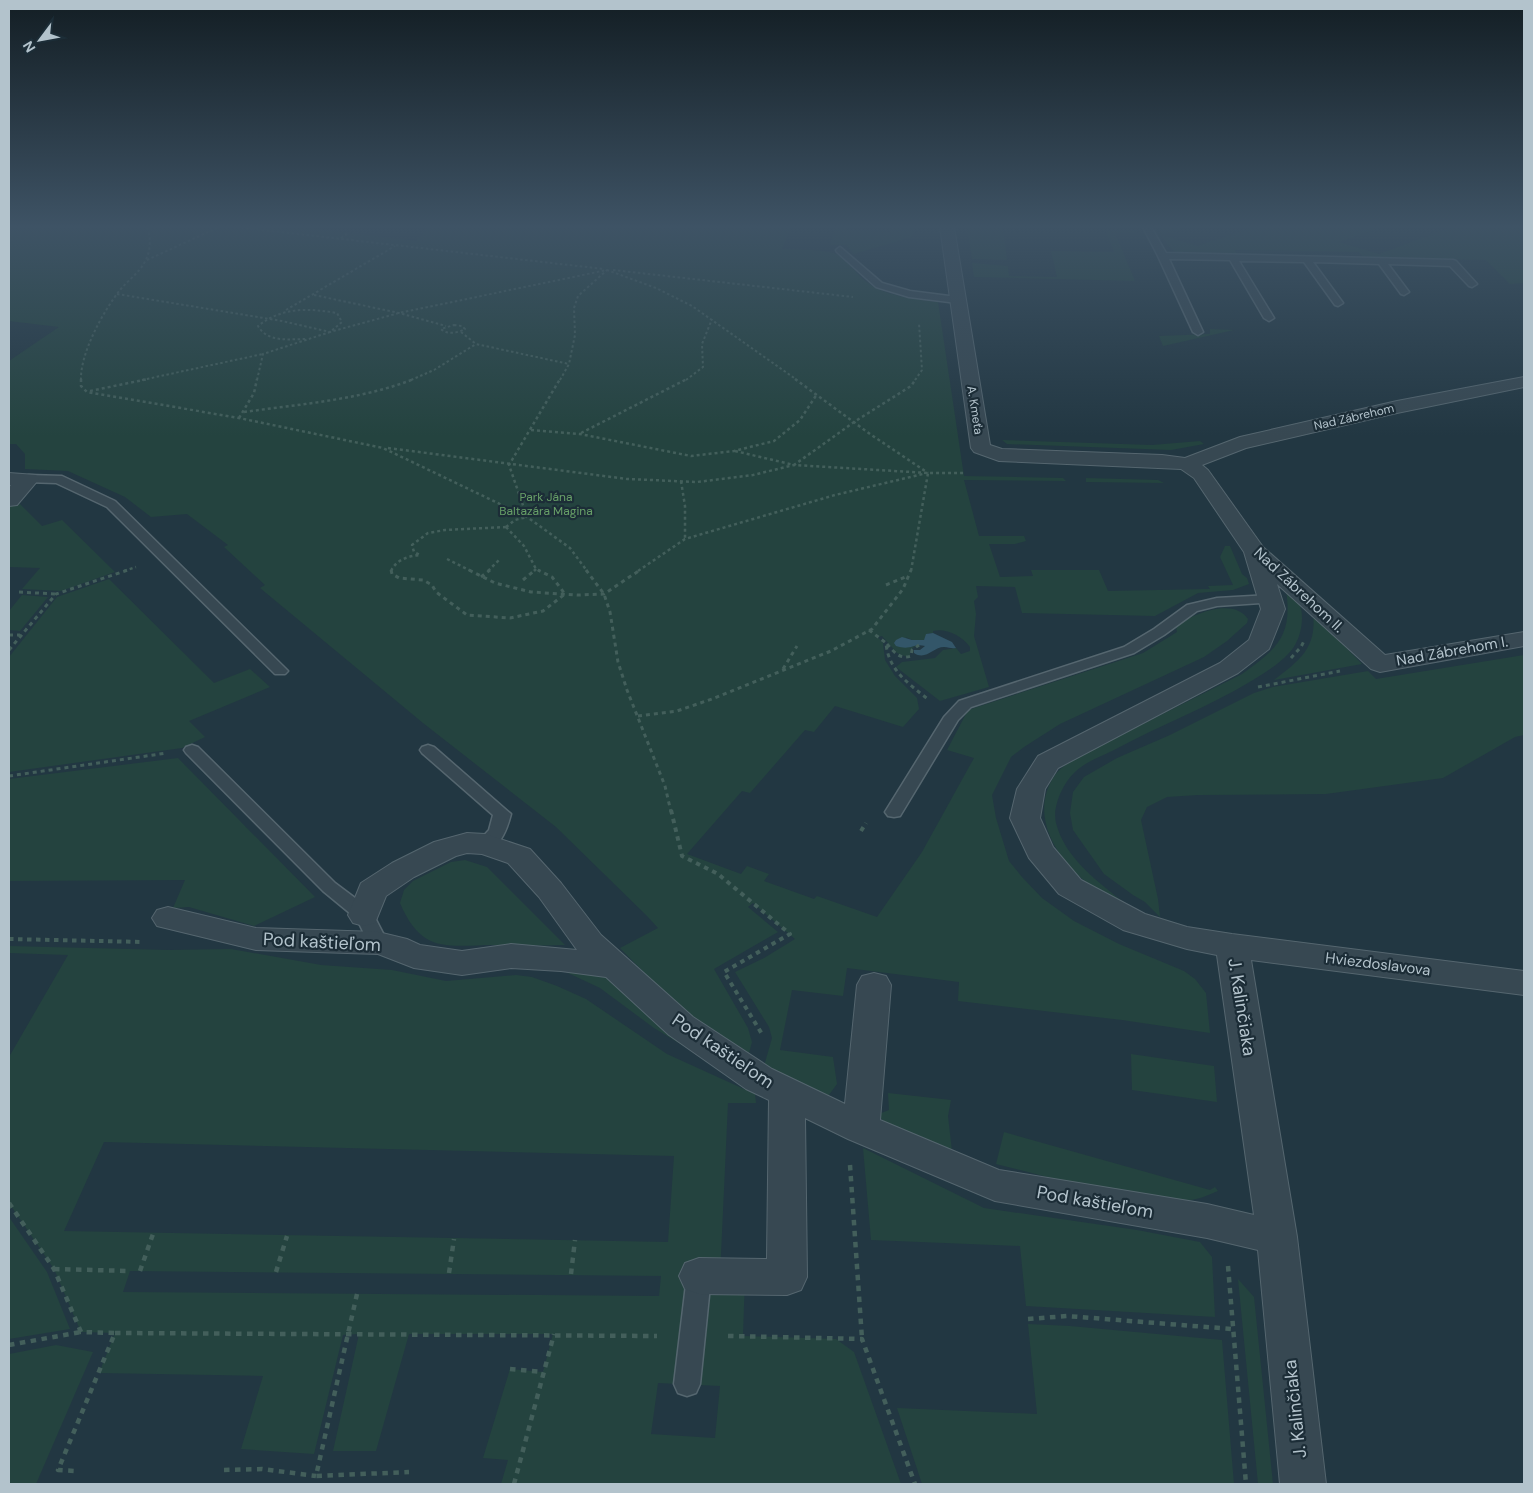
<svg xmlns="http://www.w3.org/2000/svg" width="1533" height="1493" font-family="'DM Sans',sans-serif">
	<style>
		.green { fill: #24433f; fill-rule: evenodd }
		.water { fill: #335669 }
		.lines { fill: none; stroke-linecap: round; stroke-linejoin: round }
		.lane-casing { stroke: #55666f; stroke-width: 3 }
		.street-casing { stroke: #55666f; stroke-width: 2 }
		.path-far4 { stroke: #435f5b; stroke-width: 2; stroke-dasharray: 2.5 2.5; stroke-linecap: butt }
		.path-far3 { stroke: #435f5b; stroke-width: 2.5; stroke-dasharray: 3 3; stroke-linecap: butt }
		.path-far2 { stroke: #435f5b; stroke-width: 3; stroke-dasharray: 4 4; stroke-linecap: butt }
		.path-far1 { stroke: #435f5b; stroke-width: 4; stroke-dasharray: 4.5 4.5; stroke-linecap: butt }
		.path { stroke: #435f5b; stroke-width: 4.5; stroke-dasharray: 5.5 5.5; stroke-linecap: butt }
		.lane { fill: #374852; fill-rule: evenodd }
		.street { fill: #374852; fill-rule: evenodd }
		.labels { text-anchor: middle; dominant-baseline: central; stroke-width: 4.5; stroke-linejoin: round; paint-order: stroke }
		.far-street-label { font-size: 12px; fill: #b3c3cc; stroke: #1c2d37 }
		.far-park-label { font-size: 12px; fill: #68a068; stroke: #1c2d37 }
		.street-label { font-size: 15px; fill: #b3c3cc; stroke: #1c2d37 }
		.near-street-label { font-size: 18px; fill: #b3c3cc; stroke: #1c2d37 }
	</style>
	<rect width="100%" height="100%" fill="#223742"/>
	<g class="green">
		<path d="M9,227H301L416,241L428,227H791L782,249C797,250 814,249 829,252C847,255 854,274 868,283C888,297 915,299 938,302L964,476L1063,478L1066,481L964,480L979,536H1024L1026,541L1015,544H989L1000,577L1033,576L1031,570H1099L1108,591L1210,589L1208,586L1233,585L1220,557L1225,546H1230L1242,574L1247,578L1249,584L1233,590L1198,593L1155,616L1022,613L1015,587L976,586L978,597L974,601L976,614L974,636L989,687L940,701L896,667L902,662L935,658L943,650L956,648L961,654L970,651V647C962,636 946,628 933,631V633H929L924,640H912L906,637L912,647L917,645L910,650V656L907,657L897,653L882,636L878,637L883,643L885,660L895,676L917,698L919,709L903,727L835,706L814,732L805,730L750,793L742,791L687,854L741,874L747,866L769,874L764,881L814,899L817,896L877,917L922,852L974,758L947,750L968,710L1143,653L1177,632L1176,626C1193,614 1233,597 1248,619L1247,623L1227,641L1204,657L1060,724L1024,747L1011,757L992,795L996,818L1009,861L1022,877L1042,898L1074,921L1119,944L1184,971L1195,979L1206,993L1210,1033L1122,1020L958,1001L959,982L847,968L843,996L792,990L780,1050L833,1057L837,1084L826,1099L764,1066L772,1038L769,1027L735,972L764,958L795,939L753,903L748,907L778,932L714,969L748,1028L752,1042L748,1057L705,1029L668,997L620,948L658,928L647,916L556,827L423,723L260,588L265,585L224,547L228,545L187,514L151,517L125,497L68,471L25,469V454L16,444H9V361L59,327L9,321Z"/>
		<path d="M835,227H847L846,230L889,232L890,227H919L915,229L912,237L854,254L846,245H830Z"/>
		<path d="M967,227H1003L1007,260L972,259Z"/>
		<path d="M1159,227H1186L1162,235L1197,246L1256,227H1382L1339,242L1379,254L1452,227H1524V249L1522,251H1524V283L1510,284L1486,260L1364,258L1359,252L1235,250L1238,256L1179,254C1168,248 1162,239 1159,227Z"/>
		<path d="M1105,230L1137,231L1136,232L1115,233L1135,281L974,277L972,263L1008,266L1009,276L1057,277L1051,251L1114,252Z"/>
		<path d="M1210,329L1234,330L1163,346L1159,336L1210,334Z"/>
		<path d="M1002,440L1152,445L1200,441L1204,444L1171,450L1007,444Z"/>
		<path d="M1086,478L1158,480L1164,483L1086,482Z"/>
		<path d="M14,498L42,526L62,520L115,572L61,591L22,589L40,568L9,567V504Z"/>
		<path d="M109,579L214,683L250,669L270,687L189,721L205,737L182,748L9,772V657L57,597Z"/>
		<path d="M1286,590C1290,594 1297,598 1299,603C1306,618 1300,642 1289,653C1279,664 1266,672 1253,680C1209,707 1160,725 1114,750C1102,756 1085,762 1075,772C1063,783 1052,807 1056,823C1065,859 1100,883 1127,905C1115,898 1102,892 1090,885C1056,860 1028,814 1055,775C1066,759 1106,743 1123,734C1163,714 1202,694 1242,674C1277,649 1293,636 1286,590Z"/>
		<path d="M22,595L48,597L20,631L9,630V611Z"/>
		<path d="M1313,614L1362,664L1274,680C1299,661 1317,648 1313,614Z"/>
		<path d="M1524,655V735L1515,737L1443,778L1326,794L1198,795L1167,797L1147,807L1141,820L1158,899L1160,917L1145,902L1133,895L1104,874L1073,830L1070,813L1073,792L1084,777L1117,758L1170,735L1254,693L1273,687L1368,671L1376,679Z"/>
		<path d="M178,758L315,897L254,926L189,907L173,908L185,880L9,881V779Z"/>
		<path d="M465,860L487,867L565,945C541,946 518,945 495,945C448,945 422,955 400,903L404,890L413,881L451,862Z"/>
		<path d="M9,946L169,950L231,949L321,965L392,970L446,981L516,975L532,977L557,986L586,999L667,1054L755,1094L756,1103H728L720,1276H745L743,1336L836,1339L854,1352L901,1484H501L508,1460L483,1458L510,1369L543,1372L553,1334H409L376,1451H333L359,1334L343,1335L314,1454L241,1449L263,1376L99,1373L115,1333L81,1332L54,1269L9,1203V1057L68,955L9,953ZM104,1142L674,1156L668,1242L64,1231ZM130,1271L661,1276L659,1296L123,1292ZM658,1383L720,1386L715,1438L651,1434Z"/>
		<path d="M553,966L609,973L713,1060L682,1045L654,1028L600,988Z"/>
		<path d="M1131,1054L1214,1066L1217,1102L1132,1090Z"/>
		<path d="M888,1093L951,1100L948,1116L952,1151L889,1125L876,1115L889,1110Z"/>
		<path d="M1004,1132L1210,1190L1215,1187L1218,1191C1210,1194 1198,1200 1189,1200C1129,1201 1055,1178 996,1164Z"/>
		<path d="M863,1148L984,1208L1137,1230L1200,1242L1212,1257L1215,1317L1026,1306L1020,1246L871,1240Z"/>
		<path d="M9,1217L47,1272L70,1329L9,1339Z"/>
		<path d="M1238,1279L1254,1297L1273,1484H1258Z"/>
		<path d="M1028,1324L1070,1326L1222,1340L1234,1484H922L897,1408L1037,1414Z"/>
		<path d="M56,1345L93,1352L36,1484H9V1354Z"/>
	</g>
	<path class="water" d="M933,633L952,642L956,648C951,649 949,647 944,647C933,647 926,661 914,653V650H920L925,646C913,643 911,651 896,646L894,643L896,640L902,637L912,640H924L926,634Z"/>
	<g class="lines">
		<defs>
			<g id="lane">
				<path d="M1143,227H1151L1166,253L1453,260L1456,261L1477,284L1472,287L1469,286L1450,266L1388,264L1409,292L1404,295L1401,294L1379,264L1313,262L1343,303L1338,306L1335,305L1304,262L1239,261L1274,318L1269,321L1264,318L1230,260L1169,259L1203,332L1198,335L1193,332L1158,256Z"/>
				<path d="M840,247L882,283L910,291L957,297L962,300L957,303L909,297L876,287L837,252L836,250Z"/>
				<path d="M29,475L62,476L115,501L285,668L288,671L285,674H275L107,507L56,483L25,482L23,479L25,476Z"/>
				<path d="M1270,595L1275,596L1277,599L1275,602L1217,606L1197,611L1164,635L1134,653L971,707L958,720L900,816L894,817L888,816L885,812L944,717L959,701L1124,647L1154,629L1187,605L1217,598Z"/>
				<path d="M192,745L198,747L335,883L371,910L388,943L385,948L378,950L371,948L357,919L323,891L186,753L184,750L186,747Z"/>
				<path d="M428,745L434,747L511,814C507,829 499,854 479,848L476,844L489,830L493,815L422,753L420,750L422,747Z"/>
				<path d="M699,1265L707,1268L711,1276L700,1384L696,1393L687,1396L678,1393L674,1384L687,1276L691,1268Z"/>
			</g>
			<g id="street">
				<path d="M940,227H954L990,445L1002,449L1162,455L1185,458L1240,437L1397,401L1524,377V387L1397,413L1246,448L1202,465L1208,470L1263,547L1385,655L1524,632V646L1380,672L1371,669L1277,584L1285,609L1269,649L1238,673L1058,768L1045,789L1040,818L1053,847L1081,880L1145,914L1187,927L1232,934L1524,971V995L1251,960L1297,1237L1326,1484H1280L1258,1250L1207,1238L995,1201L848,1139L805,1118L807,1277L801,1290L787,1295L699,1294L685,1289L679,1276L685,1263L699,1258L767,1259L769,1100L746,1089L669,1035L606,977L561,971L511,968L462,975L414,968L378,954L256,950L157,926L152,918L157,910L168,907L256,928L378,932L407,939L420,945L462,951L511,944L577,950L539,897L508,863L482,854L467,853L456,856L414,877L386,896L375,923L364,926L353,923L348,915L361,883L392,863L434,842L467,833L485,834L530,849L561,883L601,935L693,1017L772,1069L845,1104L857,985L862,976L874,973L886,976L891,985L880,1120L999,1170L1207,1204L1254,1215L1217,955L1187,949L1123,930L1059,894L1029,858L1010,818L1017,789L1038,756L1220,663L1249,640L1261,609L1244,552L1194,478L1181,469L999,461L974,452L971,448Z"/>
				<path d="M9,473L36,475L39,479L17,505L9,506V488L11,485H9Z"/>
			</g>
		</defs>
		<use href="#lane" class="lane-casing"/>
		<use href="#street" class="street-casing"/>
		<g class="path-far4">
			<path d="M237,227L604,269"/>
			<path d="M341,238L348,233"/>
			<path d="M147,260L219,227"/>
			<path d="M613,270L853,297"/>
			<path d="M117,294L282,321L330,332L399,313L607,270L656,288L692,306L797,380"/>
			<path d="M314,295L399,313L446,326"/>
			<path d="M286,310L395,246"/>
			<path d="M454,325L462,326L465,329C458,333 447,335 441,329Z"/>
			<path d="M461,332L476,344L569,364"/>
			<path d="M81,380C80,353 104,310 120,290C129,279 142,271 147,257C151,248 150,237 148,227"/>
			<path d="M142,380L263,354"/>
			<path d="M257,380L263,354L330,332L342,322L337,313C308,308 282,307 258,326C268,343 289,339 307,339"/>
			<path d="M411,380L434,370L476,344"/>
			<path d="M560,380L569,364L575,335L574,308L578,296L607,270"/>
			<path d="M686,380L703,367L702,344L712,319"/>
			<path d="M915,380L922,370L919,323"/>
		</g>
		<g class="path-far3">
			<path d="M81,379V386L87,392L239,418L383,448L527,517L570,548L587,571"/>
			<path d="M795,379L870,434L928,473"/>
			<path d="M90,391L148,379"/>
			<path d="M244,412C301,404 360,400 414,379"/>
			<path d="M239,418L254,393L257,379"/>
			<path d="M531,430L580,434L691,456L734,451L774,441L800,420L817,394"/>
			<path d="M581,433L687,379"/>
			<path d="M388,448L627,479L697,482L753,475L794,465L928,473H965"/>
			<path d="M735,451L794,465L854,422L911,386L916,379"/>
			<path d="M681,481L685,506V539"/>
			<path d="M506,527L524,546L536,569L540,571"/>
			<path d="M506,527L515,520L527,517L509,465L560,379"/>
			<path d="M447,559L471,571"/>
			<path d="M124,571L136,567"/>
			<path d="M391,571C396,560 408,556 420,555L414,552L412,545L428,533L445,530L506,527"/>
			<path d="M488,571L499,560"/>
			<path d="M534,571L536,569"/>
			<path d="M638,571L685,539L835,495L923,474"/>
			<path d="M911,571L928,473"/>
		</g>
		<g class="path-far2">
			<path d="M391,570L392,574L399,578L423,580L432,585L436,592L467,615L510,618L543,611L565,594L552,577L538,570"/>
			<path d="M469,570L495,583L531,592L578,595L604,594L640,570"/>
			<path d="M586,570L604,594L610,612L618,662L627,690L665,786L671,812"/>
			<path d="M481,577L490,570"/>
			<path d="M523,580L535,570"/>
			<path d="M886,585L908,576"/>
			<path d="M19,592L55,594"/>
			<path d="M869,630L886,643C888,670 909,684 929,700"/>
			<path d="M9,635H20"/>
			<path d="M887,644C894,652 900,660 911,656L912,650L919,645"/>
			<path d="M9,650L56,594L128,570"/>
			<path d="M1291,658L1301,647L1305,639"/>
			<path d="M783,669L797,646"/>
			<path d="M1258,687L1340,671"/>
			<path d="M638,716L677,711L712,699L831,651L872,629L903,589L911,570"/>
			<path d="M9,776L167,753"/>
		</g>
		<g class="path-far1">
			<path d="M671,810L682,856L718,874L790,934L724,972L762,1034"/>
			<path d="M861,831L866,823"/>
			<path d="M9,939L143,942"/>
		</g>
		<g class="path">
			<path d="M850,1165L862,1339"/>
			<path d="M9,1203L54,1269L81,1332L115,1333L58,1470L75,1471"/>
			<path d="M1228,1266L1246,1484"/>
			<path d="M54,1269L130,1271"/>
			<path d="M140,1271L153,1234"/>
			<path d="M276,1272L287,1236"/>
			<path d="M449,1273L454,1239"/>
			<path d="M571,1274L575,1240"/>
			<path d="M357,1294L316,1476L409,1472"/>
			<path d="M1028,1319L1067,1316L1232,1329"/>
			<path d="M115,1333L657,1336"/>
			<path d="M728,1336L862,1339L915,1484"/>
			<path d="M9,1345L81,1332"/>
			<path d="M510,1369L543,1372"/>
			<path d="M224,1470L262,1469L316,1476"/>
			<path d="M514,1484L554,1334"/>
		</g>
		<use href="#lane" class="lane"/>
		<use href="#street" class="street"/>
	</g>
	<linearGradient id="sky" x2="0" y2="1"><stop stop-color="#131e24"/><stop offset="0.52" stop-color="#3e5365"/><stop offset="1" stop-color="#3e5365" stop-opacity="0"/></linearGradient>
	<rect width="1533" height="436" fill="url(#sky)"/>
	<g class="labels">
		<g class="far-street-label">
			<text transform="translate(975 410) rotate(81)">A. Kmeťa</text>
			<text transform="translate(1354 417) rotate(-13)">Nad Zábrehom</text>
		</g>
		<g class="far-park-label">
			<text x="546" y="497">Park Jána<tspan x="546" dy="14">Baltazára Magina</tspan></text>
		</g>
		<g class="street-label">
			<text transform="translate(1299 590) rotate(43)">Nad Zábrehom II.</text>
			<text transform="translate(1452 651) rotate(-10)">Nad Zábrehom I.</text>
			<text transform="translate(1378 964) rotate(7)">Hviezdoslavova</text>
		</g>
		<g class="near-street-label">
			<text transform="translate(322 942) rotate(3)">Pod kaštieľom</text>
			<text transform="translate(1242 1007) rotate(81)">J. Kalinčiaka</text>
			<text transform="translate(723 1051) rotate(34)">Pod kaštieľom</text>
			<text transform="translate(1095 1202) rotate(10)">Pod kaštieľom</text>
			<text transform="translate(1295 1409) rotate(-96)">J. Kalinčiaka</text>
		</g>
	</g>
	<rect width="1533" height="1493" fill="none" stroke="#b3c3cc" stroke-width="20"/>
	<g transform="translate(40 40) rotate(238)" stroke="#1c2d37" stroke-width="4" paint-order="stroke">
	<path d="M0-4L9 19L0 12L-9 19Z" fill="#b3c3cc"/>
	<text y="-8" font-size="14" font-weight="bold" text-anchor="middle" fill="#b3c3cc">N</text>
	</g>
</svg>
